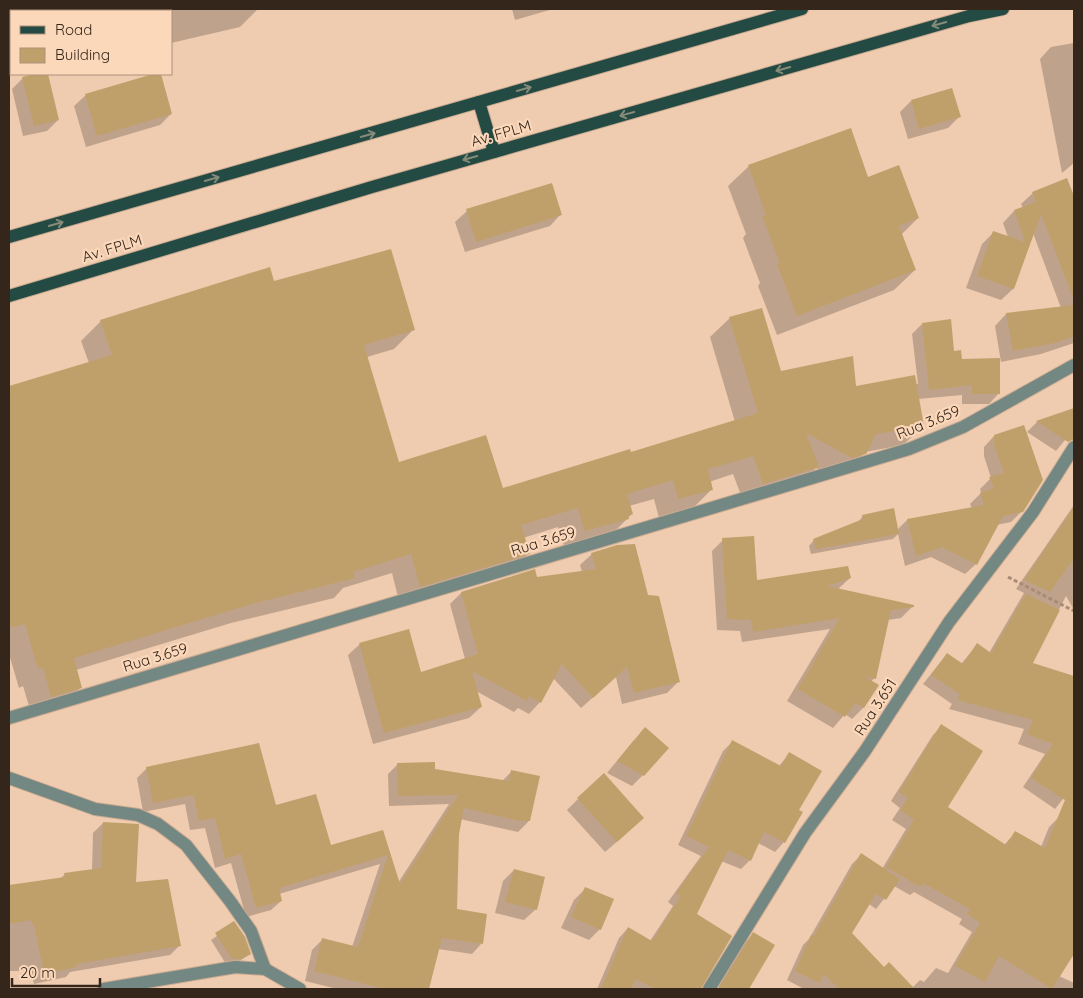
<svg xmlns="http://www.w3.org/2000/svg" width="1083" height="998" font-family="Quicksand,sans-serif">
	<style>
		.shadow { fill: #0003; fill-rule: evenodd }
		.building { fill: #c0a06a }
		.lines { fill: none; stroke-linecap: round; stroke-linejoin: round }
		.minor-casing { stroke: #caaa91; stroke-width: 14 }
		.major-casing { stroke: #caaa91; stroke-width: 14 }
		.path { stroke: #a88c77; stroke-width: 3; stroke-dasharray: 4 2.5; stroke-linecap: butt }
		.minor { stroke: #738883; stroke-width: 12 }
		.major { stroke: #234b43; stroke-width: 12 }
		.oneway { stroke: #858a79 }
		.labels { text-anchor: middle; dominant-baseline: central; stroke-width: 4.5; stroke-linejoin: round; paint-order: stroke }
		.street-label { font-size: 15px; fill: #34261b; stroke: #fcd8bb }
	</style>
	<rect width="100%" height="100%" fill="#efcbaf"/>
	<g class="shadow">
		<path d="M30,9H258L240,27L171,43V11H31Z"/>
		<path d="M512,9H553L515,20Z"/>
		<path d="M1074,43V163L1062,173L1040,59L1051,47Z"/>
		<path d="M40,74H47L58,120L47,131L23,136L12,89L23,78Z"/>
		<path d="M159,74L171,114L160,125L86,147L74,106L86,95Z"/>
		<path d="M911,101L959,117L948,128L908,139L900,112Z"/>
		<path d="M749,166L868,178L918,218L901,235L915,270L894,290L777,335L758,286L760,283L743,238L746,234L728,186Z"/>
		<path d="M1067,180L1074,200V343L1041,354L1001,362L995,326L1006,314L1061,308L1033,233L1013,289L1001,300L966,288L982,244L994,232L1008,237L1003,223L1014,211L1023,208L1021,204L1033,193Z"/>
		<path d="M467,211L561,214L550,226L465,252L455,222Z"/>
		<path d="M273,282L414,329L394,349L367,357L399,464L502,490L735,422L710,337L730,318L780,373L854,387L918,384L912,334L922,324L999,393L989,404H962V395L918,399L923,426L903,445L865,452L845,473L831,477L816,468L798,487L744,503L733,474L709,482L711,490L692,509L659,518L654,499L629,506L632,514L608,538L565,549L558,527L523,538L528,554L509,573L400,605L392,573L343,588L334,598L231,623L76,670L81,687L61,707L32,716L23,686L19,688L9,654V387L89,363L81,341L101,321Z"/>
		<path d="M1074,409V429L1056,451L1027,432L1037,422Z"/>
		<path d="M994,436L1022,511L1011,522L996,525L976,564L965,574L931,557L905,566L898,534L893,539L811,554L809,546L814,540L858,522L863,516L897,530L907,520L972,509L970,504L981,493L980,489L991,478L984,456V447Z"/>
		<path d="M1074,505V610L1066,596L1031,664L1074,677V785L1055,809L1023,787L1045,754L1018,744L1024,729L949,709L952,704L923,684L947,654L961,664L977,645L989,653L1024,593L1016,589Z"/>
		<path d="M723,540L756,581L850,578L837,590L912,607L901,618L888,620L875,678L871,681L864,707L852,719L845,714L833,728L787,701L830,629L742,642L740,631L717,630L712,551Z"/>
		<path d="M592,554L647,596L678,682L667,693L622,704L616,677L581,708L553,678L540,702L529,714L518,708L514,712L476,691L481,707L469,718L373,744L348,655L360,644L420,674L465,659L450,604L461,593L536,578L582,572L580,565Z"/>
		<path d="M942,726L946,807L1004,845L1015,833L1041,847L1049,827L1058,818L1074,824V951L1059,976L1074,983V989H804L787,980L803,945L809,939L852,864L861,855L882,869L906,829L892,820L900,808L891,801L933,735ZM894,886L910,895L914,892L962,919L959,924L972,932L948,973L936,968L924,982L920,980L912,988L884,968L851,933L869,904L876,909Z"/>
		<path d="M634,740L643,775L632,786L607,773Z"/>
		<path d="M732,742L779,766L789,754L797,811L784,842L775,852L758,843L750,860L741,869L721,861L696,914L730,937L698,989H597L619,938L628,928L650,941L673,906L668,902L701,856L678,845L723,751Z"/>
		<path d="M398,764L502,781L512,771L537,786L528,822L518,832L460,819L458,834L456,910L481,944L472,954L438,949L428,989H337L305,981L312,950L322,940L352,947L380,864L279,894L281,901L271,910L246,917L231,863L215,868L205,828L190,830L185,804L143,812L137,778L147,768L275,807L331,847L382,831L398,883L449,804L389,806L388,774Z"/>
		<path d="M578,799L627,833L605,852L567,810Z"/>
		<path d="M103,823L134,884L180,945L170,955L70,972L66,977L34,984L31,971H9V886L60,879L65,874L92,870L93,833Z"/>
		<path d="M514,870L536,909L524,920L495,913L503,881Z"/>
		<path d="M585,889L600,929L589,940L561,928L574,900Z"/>
		<path d="M235,924L249,954L236,964H226L211,940Z"/>
		<path d="M754,934L749,987L747,989H722L717,986L742,945Z"/>
	</g>
	<g class="building">
		<path d="M35,74H48L59,120L34,126L22,77Z"/>
		<path d="M153,74H161L172,114L97,136L85,94Z"/>
		<path d="M952,88L961,117L919,129L911,100Z"/>
		<path d="M851,128L868,177L899,165L919,218L899,226L916,270L797,316L777,264L780,263L762,216L766,215L748,165Z"/>
		<path d="M1067,178L1074,196V295H1072L1041,214L1014,289L977,276L993,231L1025,242L1014,210L1036,202L1032,192Z"/>
		<path d="M552,183L562,215L476,242L466,209Z"/>
		<path d="M391,249L415,330L364,345L399,462L486,435L503,488L630,449L631,452L758,413L729,317L762,308L781,371L853,356L856,386L915,375L924,426L876,434L866,454L852,458L806,433L819,467L763,484L753,456L708,469L713,490L678,499L673,480L627,494L633,514L628,516L629,519L584,531L578,508L521,525L530,554L420,587L411,554L353,572L355,578L252,604L74,658L82,688L51,697L43,667L38,669L25,624L9,628V386L112,355L100,320L270,267L274,281Z"/>
		<path d="M1074,305V336L1055,343L1013,351L1006,313Z"/>
		<path d="M951,319L954,351L961,350L962,359L1000,358V394H972V385L929,390L922,323Z"/>
		<path d="M1074,408V439L1068,442L1036,421Z"/>
		<path d="M1024,425L1043,480L1023,512L1003,516L977,565L942,547L916,556L907,519L984,505L980,493L994,488L989,477L1004,473L994,445V435Z"/>
		<path d="M1074,507V558L1050,592L1024,580Z"/>
		<path d="M894,508L899,534L816,549L813,539L863,519L862,515Z"/>
		<path d="M754,536L757,580L848,566L851,578L827,586L914,605V607L891,610L876,679L864,676L879,685L864,708L855,703L845,717L798,689L840,618L753,632L751,620L727,619L722,538Z"/>
		<path d="M635,544L648,595L659,596L680,682L634,693L627,667L593,698L562,664L541,703L529,696L527,701L472,671L482,707L384,733L359,643L409,629L421,672L478,654L461,592L535,569L537,577L596,569L591,553L617,545Z"/>
		<path d="M1026,594L1060,610L1033,663L1074,676V954L1052,989L999,956L985,982L955,966L980,923L967,914L970,909L923,883L920,887L886,867L914,820L900,810L908,798L899,792L941,724L983,751L948,807L1006,845L1015,831L1045,848L1065,800L1031,778L1053,744L1027,734L1033,720L957,700L960,694L931,675L947,653L963,664L977,643L991,653Z"/>
		<path d="M645,727L669,748L644,776L617,761Z"/>
		<path d="M732,740L781,766L789,752L822,771L799,810L803,812L785,843L764,832L751,861L728,850L697,914L732,936L701,989H655L636,979L631,989H601L628,927L652,941L681,896L676,893L709,847L686,836Z"/>
		<path d="M259,743L276,805L316,794L331,845L383,830L400,884L458,795L398,796L397,763L435,762V769L509,781L511,770L540,776L530,821H520L464,808L459,834L457,909L487,914L483,944L442,938L429,989H385L314,971L322,938L358,947L388,855L279,888L282,901L256,908L241,854L225,859L215,818L199,821L194,795L153,803L146,767Z"/>
		<path d="M604,773L644,818L617,842L577,798Z"/>
		<path d="M103,822L139,824L136,882L168,879L181,946L76,964L77,967L44,974L34,924L32,925L31,920L9,924V885L65,877L64,873L101,868Z"/>
		<path d="M861,853L900,879L886,900L876,894L852,933L884,967L889,962L915,989H839L824,974L819,983L795,971L811,935L814,936Z"/>
		<path d="M514,869L545,877L537,910L505,902Z"/>
		<path d="M585,887L614,899L601,930L571,917Z"/>
		<path d="M234,921L245,937L251,954L242,959H232L215,933Z"/>
		<path d="M753,932L775,945L749,989H718Z"/>
	</g>
	<g class="lines">
		<defs>
			<g id="minor">
				<path d="M9,718L909,449L963,427L1074,365"/>
				<path d="M9,778L95,809L138,815L158,824L186,845L230,901L251,931L265,969"/>
				<path d="M104,989L235,967L265,969L300,989"/>
				<path d="M709,989L805,833L865,751L949,622L1033,512L1074,447"/>
			</g>
			<g id="major">
				<path d="M479,102L494,152"/>
				<path d="M9,237L802,9"/>
				<path d="M9,296L372,187L969,16L1003,9"/>
			</g>
		</defs>
		<use href="#minor" class="minor-casing"/>
		<use href="#major" class="major-casing"/>
		<path class="path" d="M1008,577L1074,611"/>
		<use href="#minor" class="minor"/>
		<use href="#major" class="major"/>
	</g>
	<defs><path id="oneway-shaft" d="M-6 0H5M1.5-3L5.5 0L1.5 3" fill="none" stroke-width="1.6" stroke-linecap="round" stroke-linejoin="round" transform="scale(1.25)"/></defs>
	<g class="oneway">
		<use href="#oneway-shaft" transform="translate(939 24) rotate(164)"/>
		<use href="#oneway-shaft" transform="translate(783 69) rotate(164)"/>
		<use href="#oneway-shaft" transform="translate(524 89) rotate(-16)"/>
		<use href="#oneway-shaft" transform="translate(627 114) rotate(165)"/>
		<use href="#oneway-shaft" transform="translate(368 135) rotate(-16)"/>
		<use href="#oneway-shaft" transform="translate(470 158) rotate(164)"/>
		<use href="#oneway-shaft" transform="translate(212 179) rotate(-16)"/>
		<use href="#oneway-shaft" transform="translate(56 224) rotate(-16)"/>
	</g>
	<g class="labels">
		<g class="street-label">
			<text transform="translate(501 133) rotate(-16)">Av. FPLM</text>
			<text transform="translate(112 248) rotate(-17)">Av. FPLM</text>
			<text transform="translate(928 422) rotate(-22)">Rua 3.659</text>
			<text transform="translate(543 541) rotate(-17)">Rua 3.659</text>
			<text transform="translate(155 657) rotate(-17)">Rua 3.659</text>
			<text transform="translate(875 707) rotate(-57)">Rua 3.651</text>
		</g>
	</g>
	<rect width="1083" height="998" fill="none" stroke="#34261b" stroke-width="20"/>
	<rect x="10" y="10" width="162" height="65" fill="#fcd8bb" stroke="#ac917b"/>
	<rect x="20" y="26" width="25" height="8" fill="#234b43" stroke="#ac917b"/>
	<text x="55" y="35" font-size="15" fill="#34261b">Road</text>
	<rect x="20" y="48" width="25" height="15" fill="#c0a06a" stroke="#ac917b"/>
	<text x="55" y="60" font-size="15" fill="#34261b">Building</text>
	<path d="M12 978v8h88v-8" fill="none" stroke="#34261b" stroke-width="2.5"/>
	<text x="20" y="978" font-size="15" fill="#34261b" stroke="#fcd8bb" stroke-width="4" paint-order="stroke">20 m</text>
</svg>
